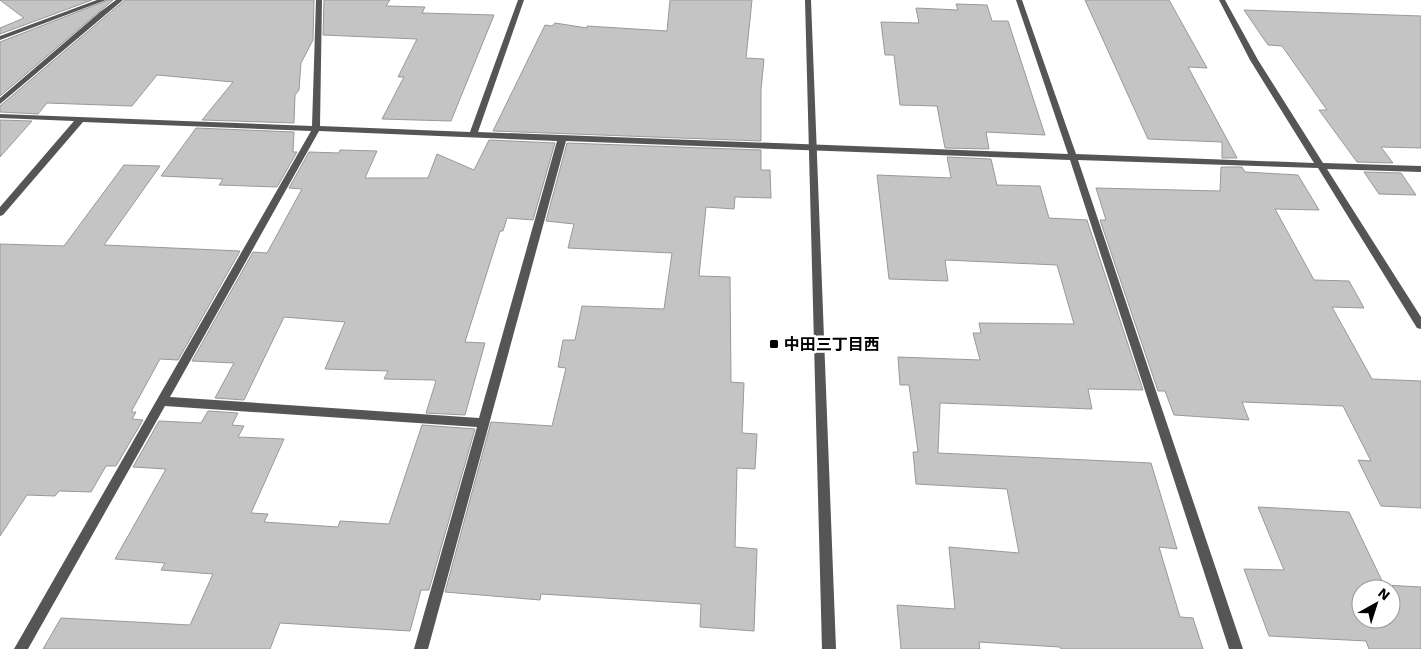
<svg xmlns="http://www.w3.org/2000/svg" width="1421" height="649" font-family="'Work Sans','Noto Sans JP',sans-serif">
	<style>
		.building { fill: #c4c4c4; stroke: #999; fill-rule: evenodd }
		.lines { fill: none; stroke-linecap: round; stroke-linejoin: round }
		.minor { fill: #555; fill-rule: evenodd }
		.tertiary { fill: #555; fill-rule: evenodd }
		.poi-dot { fill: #000; stroke: #fff; stroke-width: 2 }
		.labels { text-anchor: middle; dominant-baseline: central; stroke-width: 5; stroke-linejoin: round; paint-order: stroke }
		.poi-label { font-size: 16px; font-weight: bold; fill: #000; stroke: #fff; text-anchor: start }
	</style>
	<rect width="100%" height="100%" fill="#fff"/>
	<g class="building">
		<path d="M0,0H92L0,34V28L24,18Z"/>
		<path d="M108,0H113L0,96V42Z"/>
		<path d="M125,0H314L313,40L301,63L299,90L295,95L294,123L202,120L233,82L157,75L132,106L47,103L38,114L0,112V106Z"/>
		<path d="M324,0H390L386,6L425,7L422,13L494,15L451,121L382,119L404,77H398L417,39L323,35Z"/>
		<path d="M670,0H752L746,58L764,59L761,90V141L493,131L545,25L552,26L555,23L587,28V26L667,31Z"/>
		<path d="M1085,0H1169L1207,68L1188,67L1237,158H1222V142L1148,139Z"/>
		<path d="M956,4L987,5L992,21H1008L1045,135L986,132L989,149L945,148L937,106L900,105L894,55H885L881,22L919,23L916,8L958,10Z"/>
		<path d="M1244,10L1421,16V148L1381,147L1393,163L1357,162L1319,110H1327L1282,46L1268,45Z"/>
		<path d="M0,120L32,121L0,157Z"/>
		<path d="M196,128L294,132L293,152H297L277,187L219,185L223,179L161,176Z"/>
		<path d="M489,140L555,143L533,220L507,218L503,231H500L465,342L485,343L465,415L426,413L436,381L433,380L384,379L388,371L325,369L345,322L284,317L244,400L215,398L234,363L192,361L253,252L267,253L302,189L289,188L309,152L339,153L340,150L377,151L365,178H428L437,154L474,170Z"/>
		<path d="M567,143L761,150V170H770L771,198L735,197L734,209L706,207L699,276L730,277L731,382L744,383L742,433L757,434L755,469L737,468L735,547L757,549L754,631L700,627L701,604L541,594L540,600L445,592L491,422L552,426L566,368L558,367L563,340H575L582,306L664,309L672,253L568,248L574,224L546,221Z"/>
		<path d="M947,157L991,159L997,185L1040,186L1049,218L1087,220L1143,390L1088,389L1092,409L940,403L938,453L1151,463L1177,549L1159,547L1180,617L1193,618L1203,649H1061L1060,647L979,642L980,649H901L897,605L955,609L949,547L1019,553L1007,489L916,484L913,452H918L909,385H900L898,357L980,360L973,333H981L979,323L1074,324L1057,265L945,260L948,281L889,279L877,175L951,178Z"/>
		<path d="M124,165L160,166L104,245L240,251L178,360L160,359L131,412H136L132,419L143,420L116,466H106L91,492L59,491L55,496L27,495L0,536V244L64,246Z"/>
		<path d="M1221,167H1242L1245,172L1298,175L1319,210L1275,209L1314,280L1349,281L1364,308L1332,307L1372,379L1421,381V508L1381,506L1358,460L1371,461L1343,406L1242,402L1249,420L1174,415L1165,391H1158L1100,220H1106L1096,188L1220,191Z"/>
		<path d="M1364,172L1401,173L1416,195L1379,194Z"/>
		<path d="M208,411L238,413L232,425L244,426L238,437L284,439L251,513L268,514L264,522L338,527L340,521L389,524L422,425L475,429L429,590H421L410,631L280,623L270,649H43L61,618L190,625L213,574L161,570L165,563L115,559L166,469L133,467L159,421L201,423Z"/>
		<path d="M1258,507L1349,512L1384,585L1421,587V649H1369L1366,641L1269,636L1244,569L1284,570ZM1361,589H1391V619H1361Z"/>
	</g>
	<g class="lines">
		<g class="minor">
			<path d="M97,0H106L0,40V36Z"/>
			<path d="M116,0H123L0,104V98L100,12Z"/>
			<path d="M316,0H322L320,126L470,132L518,0H524L478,132L1068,154L1016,0H1022L1076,154L1314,163L1250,60L1219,0H1225L1258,60L1323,163L1421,166V172L1327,169L1421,317V329L1417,328L1318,168L1078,160L1243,649H1229L1070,160L566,141L428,649H414L477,427L165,406L28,649H14L311,131L83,122L3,215L0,216V207L74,121L0,118V114L312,126ZM319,131L557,141L479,418L170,397Z"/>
		</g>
		<path class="tertiary" d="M805,0H811L836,649H822Z"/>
	</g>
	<rect class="poi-dot" x="769" y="339" width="10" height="10" rx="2.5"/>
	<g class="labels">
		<g class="poi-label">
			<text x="784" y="344">中田三丁目西</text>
		</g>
	</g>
	<g transform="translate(1376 604) rotate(39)"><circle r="24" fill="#ffffff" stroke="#999999"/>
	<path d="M0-4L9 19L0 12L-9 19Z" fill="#000000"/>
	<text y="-8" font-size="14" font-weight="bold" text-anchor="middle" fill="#000000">N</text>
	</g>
</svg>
